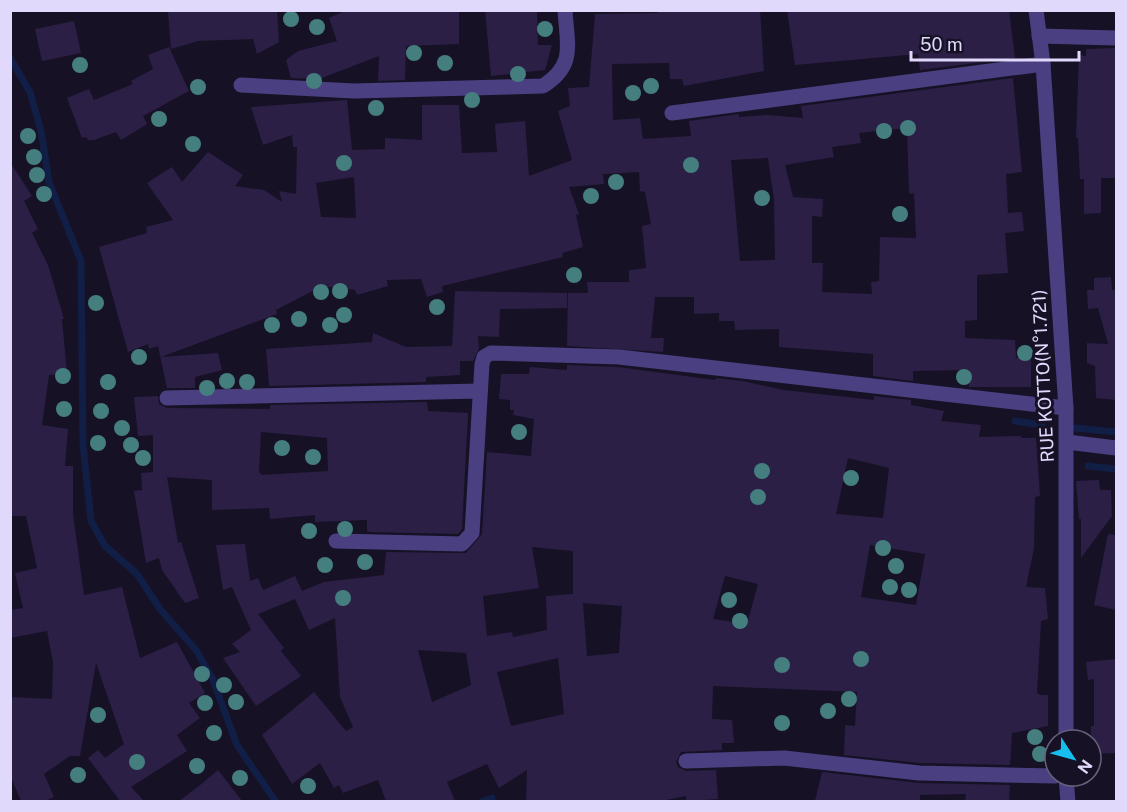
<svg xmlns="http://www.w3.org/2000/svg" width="1127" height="812" font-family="'Public Sans',sans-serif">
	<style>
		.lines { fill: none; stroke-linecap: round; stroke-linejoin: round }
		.stream { stroke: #111e45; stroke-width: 7 }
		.building { fill: #2b1f45; fill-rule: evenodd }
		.minor { stroke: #4a4081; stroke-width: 15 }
		.tree { fill: #457e7f }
		.labels { text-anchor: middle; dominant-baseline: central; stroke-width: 6; stroke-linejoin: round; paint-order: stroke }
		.street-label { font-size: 18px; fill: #e1d9fc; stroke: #171126 }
	</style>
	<rect width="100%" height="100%" fill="#171126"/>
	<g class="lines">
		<g class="stream">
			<path d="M10,58L30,92L41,131L49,182L81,261L83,444L91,521L105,546L137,574L160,609L196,650L213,680L237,745L276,802"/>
			<path d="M1015,421L1042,425"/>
			<path d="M1075,428L1116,432"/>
			<path d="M1088,466L1116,469"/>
			<path d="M482,802L492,798"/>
		</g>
	</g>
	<g class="building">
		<path d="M177,10H277L279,42L257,54L253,39L198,41L171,49L168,12Z"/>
		<path d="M347,10H459V44L406,46L405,80L378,81L379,56L319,79L291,78L286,60L298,51L337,41L329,18Z"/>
		<path d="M485,10H537L538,45H552L545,70L491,76Z"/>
		<path d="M658,10H760L764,71L684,86L682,79H670L669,63L612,64L613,120L640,118L643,139L691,136L689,121L739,114V117L767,115L803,118L801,106L1013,78L1022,172L1006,174L1008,213L1022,212L1024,231L1005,233L1008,273L977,275V320L965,321V338L1015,340L1016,358H1031V387H969V370L913,371V381L873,376V354L779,347V329L735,330L734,321H719V313L694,314V297H655L651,338H664L663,352L567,346L568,293H588L587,282H629V270L646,268L642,226L651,224L645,192L640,191L639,172L603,174L604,184L569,187L579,214L576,215L583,247L562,253L563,257L442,286L443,292L427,297L421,279L387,280L388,286L357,295L355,290L322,286L276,310L277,314L161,357L218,353L222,370L195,377V388H167L158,346L149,349L148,344L128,352L99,247L147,233L146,227L173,220L147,183L172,167L182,182L208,152L243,175L235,186L264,190L282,202L279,191L296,194L297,147H293L292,135L263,145L251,107L347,100L352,150L385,149V138L422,140V105H459L462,153L497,152L495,124L525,121L529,176L572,160L558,111L570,106L568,88L589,87L595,14L658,13ZM907,128L909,194L914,193L916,238L880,237L879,281L871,282L872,294L822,292L823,263H812V216L822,217L823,199L793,197L785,165L834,157L832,147L861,143L859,133ZM768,158L774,200L775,260L740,261L731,160ZM354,177L356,218L321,217L316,183Z"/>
		<path d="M787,10H1009L1015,58L920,70L918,54L795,65Z"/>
		<path d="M74,21L81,53L42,61L35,29Z"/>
		<path d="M169,47L189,91L143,116L147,124L121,140L116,132L94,140H88L86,137L82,138L67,98L89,89L94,100L133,84L131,81L153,69L148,55Z"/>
		<path d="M1116,48V178H1101V213L1084,214V179H1080L1078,138H1076L1079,55L1086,56V49Z"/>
		<path d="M10,162L32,196L24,201L38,229L32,233L48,265L64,319H62L67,374L49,375L42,425L68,429L65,466H73V514L84,595L122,587L140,658L177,642L205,693L189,703L200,718L177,735L187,751L131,787L144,801H120L88,758L98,750L105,758L124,744L96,663L80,756H70L44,774L54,797L44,801H21L10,775V697L52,699L53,662L47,631L10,638V610L23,608L15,573L37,568L26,516H10Z"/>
		<path d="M1111,277L1112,290H1116V400L1096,398L1095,366L1087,363V343L1108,344L1098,308L1088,309L1087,290H1094V278Z"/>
		<path d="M455,291L567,293V308L500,309L499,337L478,336L479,349L473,361H460V375L426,377V382L269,386L266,349L372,342L373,333L406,347L452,346Z"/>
		<path d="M567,365L618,367L715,380L716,378L742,381L784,390L874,400V396L911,400V405L944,411L941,421L981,425L979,437L1021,436V438H1036L1040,496L1035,497L1034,548L1026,587L1045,588L1048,619L1041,621L1037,693L1040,695H1048V726L1012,733L1010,765L920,763L844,755L845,725L855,726L857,692L713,686L712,719L732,720L734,743H722V750L681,752L676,762L678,767L686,771L716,770L718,799L686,801V796L661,801H526L527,770L499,788L487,764L447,782L455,801H386L378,780L343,793L339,785L334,788L320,763L292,784L262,735L314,692L346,731L353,727L340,697L335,618L309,630L295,599L258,614L284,648L281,651L301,676L256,706L223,658L240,652L232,644L251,630L232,587L223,590L216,545L245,544L250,581L258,578L263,590L295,576L302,591L324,582L384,575L386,552L466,553L482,534L487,452L531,456L534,419L513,415L514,410H510V400L499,399L501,374H529L530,367L567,370ZM848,458L889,468L883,518L836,514ZM870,545L925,554L916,605L861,597ZM532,547L573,551V594L546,596L547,630L513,637L512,632L487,636L483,596L539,588ZM725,576L758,584L747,624L713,619ZM583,603L622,606L619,653L587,656ZM418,650L466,653L471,685L432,702ZM558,658L564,714L511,726L497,672Z"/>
		<path d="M158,396L159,404L167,408L270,409V405L427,402L428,411L468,413L462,529L458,534L370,532L367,531V520L315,522V515L270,519L269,508L212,510V480L167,477L178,543L181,542L199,598L185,603L162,570L159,558L146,563L134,491L142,490L141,473L153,472V435L138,436L134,397ZM261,432L327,438L328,471L262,475L259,472Z"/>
		<path d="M1099,480L1100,490H1111L1112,516L1081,558V519H1079L1076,481Z"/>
		<path d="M1108,534L1116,535V610L1094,605Z"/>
		<path d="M1116,659V753L1091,754V726H1094V679L1088,680L1086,662Z"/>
		<path d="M218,770L242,801H179L199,786Z"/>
		<path d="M822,772L919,783L1010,785L1009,801H965L966,794L920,795V801H815Z"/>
	</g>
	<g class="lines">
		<g class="minor">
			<path d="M1036,10L1043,64L1066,408V740"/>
			<path d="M1039,36L1116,38"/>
			<path d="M241,85L354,91L543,86C576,65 567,45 565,10"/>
			<path d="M672,113L1043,64"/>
			<path d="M167,398L480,391"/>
			<path d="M1067,442L1116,448"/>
			<path d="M336,541L462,544L472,533L482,364L484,357L491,353L619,357L1066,408"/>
			<path d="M686,761L784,758L919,773L1055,776"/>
			<path d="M1066,776L1068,802"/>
		</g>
	</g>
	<g class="tree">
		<circle cx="291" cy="19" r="8"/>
		<circle cx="317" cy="27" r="8"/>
		<circle cx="545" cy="29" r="8"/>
		<circle cx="414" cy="53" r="8"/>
		<circle cx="445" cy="63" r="8"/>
		<circle cx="80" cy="65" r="8"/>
		<circle cx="518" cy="74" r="8"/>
		<circle cx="314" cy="81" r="8"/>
		<circle cx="651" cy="86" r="8"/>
		<circle cx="198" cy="87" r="8"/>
		<circle cx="633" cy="93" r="8"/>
		<circle cx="472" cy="100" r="8"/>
		<circle cx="376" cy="108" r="8"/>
		<circle cx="159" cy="119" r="8"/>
		<circle cx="908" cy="128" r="8"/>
		<circle cx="884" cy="131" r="8"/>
		<circle cx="28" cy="136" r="8"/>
		<circle cx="193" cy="144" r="8"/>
		<circle cx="34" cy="157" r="8"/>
		<circle cx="344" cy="163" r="8"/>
		<circle cx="691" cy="165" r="8"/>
		<circle cx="37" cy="175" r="8"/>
		<circle cx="616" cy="182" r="8"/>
		<circle cx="44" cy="194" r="8"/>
		<circle cx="591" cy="196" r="8"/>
		<circle cx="762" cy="198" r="8"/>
		<circle cx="900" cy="214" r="8"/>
		<circle cx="574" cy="275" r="8"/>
		<circle cx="340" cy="291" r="8"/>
		<circle cx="321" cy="292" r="8"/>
		<circle cx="96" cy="303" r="8"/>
		<circle cx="437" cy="307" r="8"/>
		<circle cx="344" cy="315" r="8"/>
		<circle cx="299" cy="319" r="8"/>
		<circle cx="272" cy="325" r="8"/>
		<circle cx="330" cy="325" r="8"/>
		<circle cx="1025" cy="353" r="8"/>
		<circle cx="139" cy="357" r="8"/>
		<circle cx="63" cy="376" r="8"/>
		<circle cx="964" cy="377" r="8"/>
		<circle cx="227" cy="381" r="8"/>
		<circle cx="108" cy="382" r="8"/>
		<circle cx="247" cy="382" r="8"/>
		<circle cx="207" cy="388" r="8"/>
		<circle cx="64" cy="409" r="8"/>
		<circle cx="101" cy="411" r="8"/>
		<circle cx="122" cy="428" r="8"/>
		<circle cx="519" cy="432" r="8"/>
		<circle cx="98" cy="443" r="8"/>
		<circle cx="131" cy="445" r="8"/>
		<circle cx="282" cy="448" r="8"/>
		<circle cx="313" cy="457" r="8"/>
		<circle cx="143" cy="458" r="8"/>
		<circle cx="762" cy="471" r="8"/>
		<circle cx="851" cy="478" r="8"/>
		<circle cx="758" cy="497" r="8"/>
		<circle cx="345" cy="529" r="8"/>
		<circle cx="309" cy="531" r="8"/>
		<circle cx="883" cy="548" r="8"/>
		<circle cx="365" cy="562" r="8"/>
		<circle cx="325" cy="565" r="8"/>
		<circle cx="896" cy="566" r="8"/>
		<circle cx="890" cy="587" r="8"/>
		<circle cx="909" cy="590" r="8"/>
		<circle cx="343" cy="598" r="8"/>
		<circle cx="729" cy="600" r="8"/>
		<circle cx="740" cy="621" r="8"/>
		<circle cx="861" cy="659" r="8"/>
		<circle cx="782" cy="665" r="8"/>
		<circle cx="202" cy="674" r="8"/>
		<circle cx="224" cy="685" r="8"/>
		<circle cx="849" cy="699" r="8"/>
		<circle cx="236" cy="702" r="8"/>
		<circle cx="205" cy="703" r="8"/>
		<circle cx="828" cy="711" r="8"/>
		<circle cx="98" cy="715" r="8"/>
		<circle cx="782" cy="723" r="8"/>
		<circle cx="214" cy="733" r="8"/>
		<circle cx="1035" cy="737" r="8"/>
		<circle cx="1040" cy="754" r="8"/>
		<circle cx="137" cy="762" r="8"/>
		<circle cx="197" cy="766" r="8"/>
		<circle cx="78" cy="775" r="8"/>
		<circle cx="240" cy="778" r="8"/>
		<circle cx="308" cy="786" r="8"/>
	</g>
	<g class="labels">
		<g class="street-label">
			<text transform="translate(1043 376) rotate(-93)">RUE KOTTO(N°1.721)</text>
		</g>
	</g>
	<rect width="1127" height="812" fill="none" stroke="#e1d9fc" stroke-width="24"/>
	<g transform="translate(1073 758) rotate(126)"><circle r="28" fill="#171126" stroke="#68617c" stroke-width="1.5"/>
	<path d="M0-4.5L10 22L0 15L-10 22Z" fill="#15beec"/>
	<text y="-9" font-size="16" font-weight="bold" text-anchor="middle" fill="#e1d9fc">N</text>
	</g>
	<path d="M911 51v9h168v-9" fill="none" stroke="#e1d9fc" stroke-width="3"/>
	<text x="920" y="51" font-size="18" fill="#e1d9fc" stroke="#171126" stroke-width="4.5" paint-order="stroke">50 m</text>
</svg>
